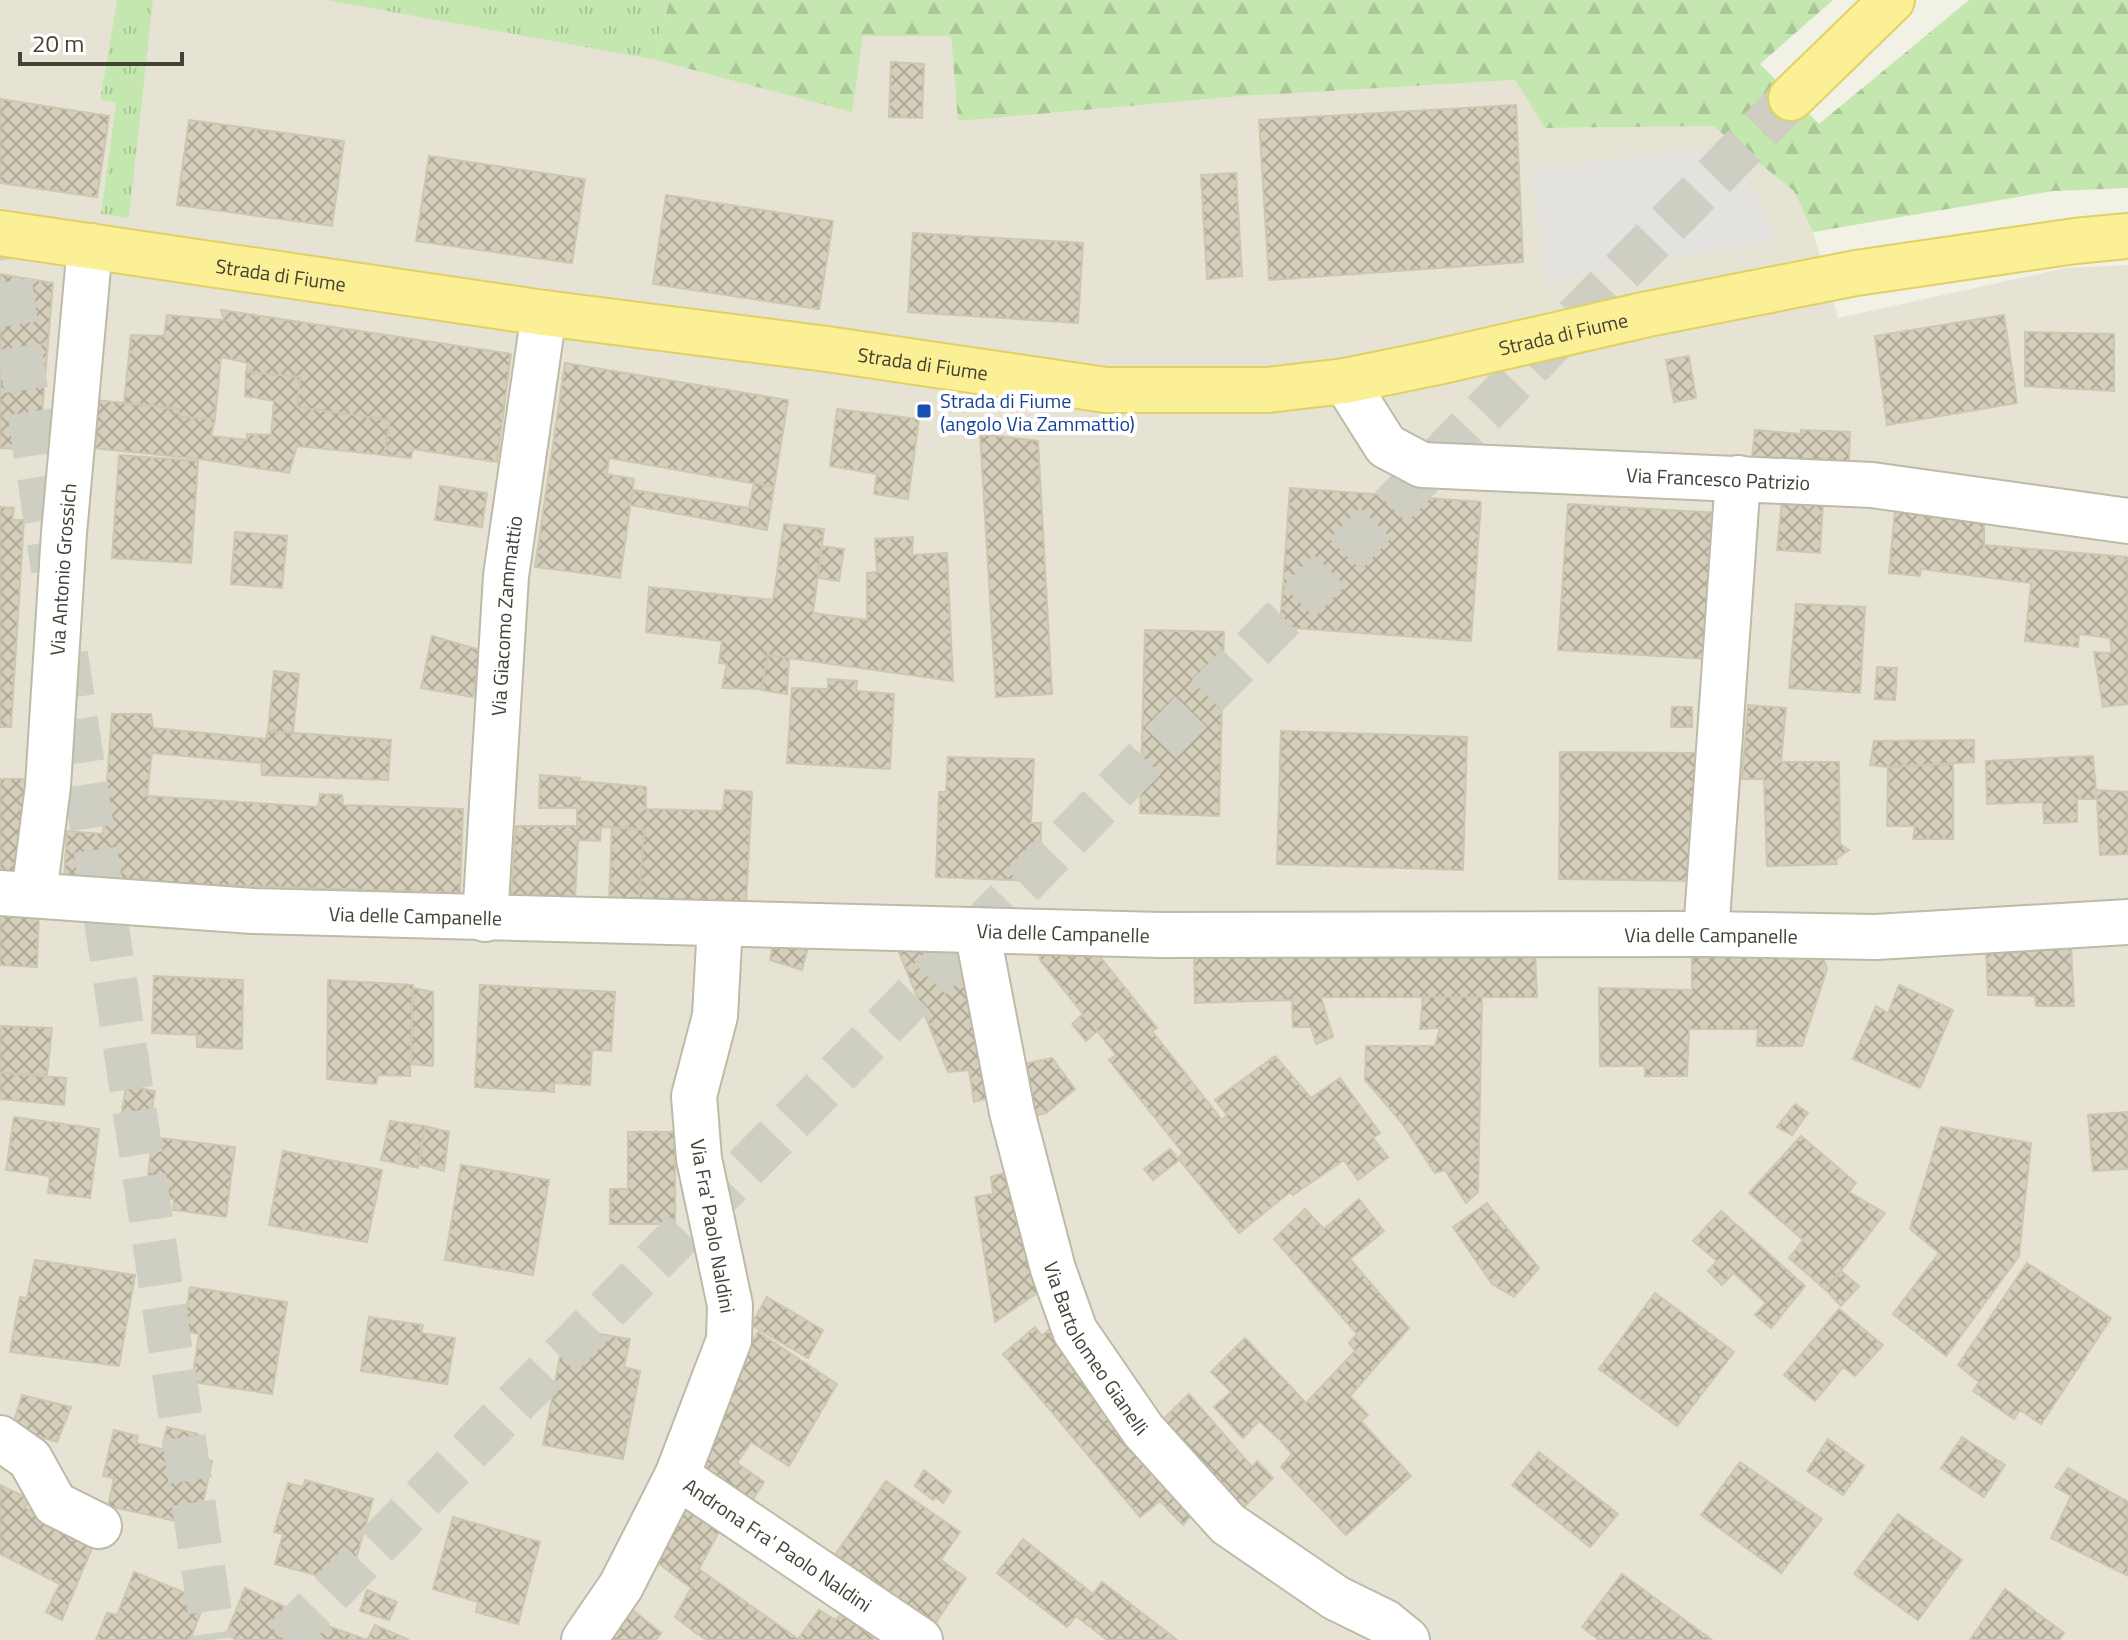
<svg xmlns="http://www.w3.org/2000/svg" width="2128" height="1640" font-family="'Titillium Web',sans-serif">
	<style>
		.residential { fill: #e6e3d4 }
		.forest { fill: url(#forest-firs) }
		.park { fill: url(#park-tufts) }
		.parking { fill: #e3e2de }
		.building { fill: url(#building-cross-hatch); stroke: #cec7af; stroke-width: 2 }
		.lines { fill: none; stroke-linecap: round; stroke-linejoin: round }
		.major-tunnel { stroke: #cfcec2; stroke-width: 44; stroke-dasharray: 44 22; stroke-linecap: butt }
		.minor-casing { stroke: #bdbaa8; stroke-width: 48 }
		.major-casing { stroke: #e0d065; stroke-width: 48 }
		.minor { stroke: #fff; stroke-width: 44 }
		.major { stroke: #fbf095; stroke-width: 44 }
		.transit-dot { fill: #1a4fb4; stroke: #fff; stroke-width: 3 }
		.labels { text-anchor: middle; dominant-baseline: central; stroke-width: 8; stroke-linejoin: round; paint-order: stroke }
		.street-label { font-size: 20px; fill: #454135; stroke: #fff }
		.transit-label { font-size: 20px; fill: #164399; stroke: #fff; text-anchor: start }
	</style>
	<defs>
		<pattern id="forest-firs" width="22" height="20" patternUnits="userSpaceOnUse" patternTransform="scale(2)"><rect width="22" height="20" fill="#c4e6af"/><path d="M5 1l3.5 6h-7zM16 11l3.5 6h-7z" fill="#aac697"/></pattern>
		<pattern id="park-tufts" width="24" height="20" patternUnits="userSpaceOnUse" patternTransform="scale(2)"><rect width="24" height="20" fill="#c4e6af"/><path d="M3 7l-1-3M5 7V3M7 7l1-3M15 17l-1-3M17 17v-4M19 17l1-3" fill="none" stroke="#aac697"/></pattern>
		<pattern id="building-cross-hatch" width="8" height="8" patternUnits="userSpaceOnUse" patternTransform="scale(2)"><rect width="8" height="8" fill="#d4cebb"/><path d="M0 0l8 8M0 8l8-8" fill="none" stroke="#aea999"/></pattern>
	</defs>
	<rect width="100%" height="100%" fill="#f2f1e5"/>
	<path class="residential" d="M0,0H117L100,99L116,102L101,213L128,218L153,0H326L656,60L852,111L863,36H951L958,121L1243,96L1515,80L1545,128L1713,126L1794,191L1813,232L1838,318L2066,268L2128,265V1640H0Z"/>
	<path class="forest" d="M669,0H1833L1760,64L1819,124L1969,0H2128V188L2053,191L1813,232L1794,191L1713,126L1545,128L1515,80L1243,96L958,121L951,36H863L852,112L656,60Z"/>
	<g class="park">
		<path d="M117,0H153L129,218L101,214L116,102L100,100Z"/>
		<path d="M326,0H669L656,60Z"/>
	</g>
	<path class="parking" d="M1703,149L1718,178L1741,177L1758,199L1776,239L1546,282L1532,169Z"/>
	<g class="building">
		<path d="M891,62L924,64L922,118L889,117Z"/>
		<path d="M0,99L109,116L97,197L0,183Z"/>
		<path d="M1516,105L1523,262L1269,280L1259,120Z"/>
		<path d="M189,120L344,141L332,226L177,205Z"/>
		<path d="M429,156L585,179L572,263L416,241Z"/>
		<path d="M1236,173L1242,276L1207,279L1201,175Z"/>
		<path d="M666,195L833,221L819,309L653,284Z"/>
		<path d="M913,233L1083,243L1078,323L908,312Z"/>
		<path d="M0,274L53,283L39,450L0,448Z"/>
		<path d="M221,310L511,354L497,462L413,449L411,458L384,455L390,420L297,407L300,377L246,372L248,363L221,357L215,419L179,417V409L124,403L131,335L164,336L167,315L224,320Z"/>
		<path d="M2004,315L2017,403L1887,425L1875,336Z"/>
		<path d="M2025,332L2114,334V391L2025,386Z"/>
		<path d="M1689,356L1696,398L1674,402L1666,360Z"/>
		<path d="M565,363L788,400L774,487L609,458L607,474L634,479L620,578L535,567Z"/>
		<path d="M246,372L300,377L297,407L390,420L384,455L297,446L289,473L200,459L93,448L97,400L179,409V417L215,419L211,436L247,440V434L271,435L274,401L245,396Z"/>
		<path d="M837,409L919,419L908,499L874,494L877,474L830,466Z"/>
		<path d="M1755,430L1801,434V430L1850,432L1849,463L1752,457Z"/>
		<path d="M980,434L1038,441L1052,694L996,697Z"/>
		<path d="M119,455L198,461L191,563L112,558Z"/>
		<path d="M754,483L774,487L767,530L630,505L633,490L749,508Z"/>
		<path d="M440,486L487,493L482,527L435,520Z"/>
		<path d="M1290,488L1481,502L1471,641L1280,627Z"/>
		<path d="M1782,501L1823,503L1820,553L1777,550Z"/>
		<path d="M1568,504L1718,513L1708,659L1558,650Z"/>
		<path d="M0,507L14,508L12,520H24L11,727H0Z"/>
		<path d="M1895,510L1984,519V545L2128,557V704L2103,707L2094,652L2112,653L2110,638L2079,634L2078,647L2025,641L2031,583L1921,569L1920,576L1889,573Z"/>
		<path d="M784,524L824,529L813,613L867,620V573L877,572L875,539L913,537L912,555L947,553L953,681L768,655L762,689L722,688L727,664L719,663L722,641L646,632L649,587L773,600Z"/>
		<path d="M235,532L287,536L282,588L231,584Z"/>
		<path d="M822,546L844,549L839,581L818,578Z"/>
		<path d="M1796,604L1865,607L1860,693L1789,688Z"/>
		<path d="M1145,630L1224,632L1219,816L1140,813Z"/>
		<path d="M432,636L480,650L473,697L421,688Z"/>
		<path d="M768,655L789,658L787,694L761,690Z"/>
		<path d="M1877,667L1897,668L1895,700L1875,699Z"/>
		<path d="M274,671L299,674L293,733L268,731Z"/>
		<path d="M828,679L857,681L856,691L894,694L890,769L787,763L792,688L828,689Z"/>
		<path d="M1748,705L1786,708L1781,762H1839L1840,844L1849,850L1836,859L1837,864L1767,866L1764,779H1742Z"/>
		<path d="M1672,707H1692V727H1671Z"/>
		<path d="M112,714H151L153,728L266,739L268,731L391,740L388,780L262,775L261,763L152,753L147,796L318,807L320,794L342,795L343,805L463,809L460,893L64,880L67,831L103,834Z"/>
		<path d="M1281,731L1467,737L1463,870L1277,864Z"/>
		<path d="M1974,740V762L1888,767L1870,765L1874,741Z"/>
		<path d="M1560,752L1696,753L1694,881L1559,879Z"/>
		<path d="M2093,756L2096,790L2128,792V854L2100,855L2097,799H2077V822L2044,823L2043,802L1987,804L1986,761Z"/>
		<path d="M948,757L1034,759L1031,823H1041L1040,881L936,877L939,792H946Z"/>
		<path d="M1953,764V839H1913L1915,826H1887L1888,767Z"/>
		<path d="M540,775L580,778L579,781L646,787V809L723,811L725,790L752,792L746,904L638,902L644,830L601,827L600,841L578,840L575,899L511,896L516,826H577V808H539Z"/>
		<path d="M0,779H27L15,879L0,878Z"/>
		<path d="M612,827L644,830L639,899H609Z"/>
		<path d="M0,909L39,910L37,967L0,965Z"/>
		<path d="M774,938L810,940L802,970L770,960Z"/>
		<path d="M915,945L955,952L981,1014L995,1096L974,1102L969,1070L948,1072L898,950Z"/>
		<path d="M2071,947L2074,1006H2036L2035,996L1988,995L1986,948Z"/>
		<path d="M1039,948H1093L1157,1028L1152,1031L1222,1120L1227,1115L1215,1100L1275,1056L1311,1098L1340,1078L1380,1133L1373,1138L1388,1157L1358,1180L1344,1160L1293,1195L1290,1192L1239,1233L1178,1158L1183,1153L1109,1060L1116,1055L1097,1031L1086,1041L1072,1024L1083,1014L1040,960Z"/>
		<path d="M1535,949L1537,997H1321L1333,1037L1316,1044L1311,1027H1293L1292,1000L1195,1003L1194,956Z"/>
		<path d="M1692,953L1822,954L1827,969L1802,1046H1757L1758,1029H1689L1687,1076H1645V1066H1600L1599,988L1692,990Z"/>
		<path d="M154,976L243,980L242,1049L197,1047V1035L152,1033Z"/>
		<path d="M328,980L413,985L410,1076L378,1075L376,1084L327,1079Z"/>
		<path d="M480,985L615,992L611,1051L592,1050L590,1085L554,1083V1092L475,1087Z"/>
		<path d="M1899,985L1953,1010L1920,1088L1853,1059L1876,1006L1888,1013Z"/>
		<path d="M413,988L433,992V1066L411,1064Z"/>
		<path d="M1423,997H1482L1478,1192L1466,1203L1445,1170L1435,1173L1402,1123L1365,1080L1366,1046H1435L1440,1028L1420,1029Z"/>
		<path d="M0,1026L52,1028L47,1075L0,1073Z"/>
		<path d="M1052,1058L1075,1089L1046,1113L1025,1118L1014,1066Z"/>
		<path d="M0,1073L66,1078L64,1105L0,1099Z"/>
		<path d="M126,1086L155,1091L148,1134L119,1131Z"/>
		<path d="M1795,1104L1808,1113L1792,1135L1777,1127Z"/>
		<path d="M2128,1112V1169L2093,1171L2088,1115Z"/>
		<path d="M14,1117L99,1129L90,1198L48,1193L50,1176L6,1170Z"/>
		<path d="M390,1121L425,1126L418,1168L381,1160Z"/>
		<path d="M425,1126L449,1132L444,1171L419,1164Z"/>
		<path d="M1941,1127L2031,1143L2019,1256L1946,1356L1893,1314L1939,1253L1910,1229Z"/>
		<path d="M628,1132H675V1224H610V1189H628Z"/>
		<path d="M1801,1136L1856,1183L1849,1192L1885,1213L1826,1290L1789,1258L1803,1240L1749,1193Z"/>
		<path d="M152,1137L235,1147L226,1217L173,1210L174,1199L146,1196Z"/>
		<path d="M1170,1149L1179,1160L1153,1180L1144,1169Z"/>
		<path d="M283,1151L382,1170L367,1242L269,1225Z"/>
		<path d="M461,1165L549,1180L533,1275L445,1260Z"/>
		<path d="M1014,1170L1041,1290L995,1322L975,1197L993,1194L991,1177Z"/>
		<path d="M1359,1199L1384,1231L1350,1259L1409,1328L1350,1396L1368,1415L1361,1421L1411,1476L1346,1535L1281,1467L1292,1454L1280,1440L1259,1421L1243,1438L1214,1407L1231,1392L1211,1372L1245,1338L1306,1403L1355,1351L1349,1343L1357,1334L1274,1239L1305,1209L1324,1229Z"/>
		<path d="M1487,1203L1539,1268L1514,1297L1492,1284L1453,1227Z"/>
		<path d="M1721,1211L1805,1286L1771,1328L1755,1315L1766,1303L1734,1273L1722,1285L1708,1271L1717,1261L1693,1241Z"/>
		<path d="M35,1260L135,1275L119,1366L10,1352L20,1297L27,1298Z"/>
		<path d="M2027,1263L2111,1318L2041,1424L2020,1410L2014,1419L1973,1391L1979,1382L1958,1365Z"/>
		<path d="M1841,1271L1859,1286L1841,1306L1826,1290Z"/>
		<path d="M190,1287L287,1302L272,1394L192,1382L199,1334L183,1331Z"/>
		<path d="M1655,1293L1734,1352L1677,1426L1599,1369Z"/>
		<path d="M767,1297L823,1330L808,1358L751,1325Z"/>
		<path d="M1839,1309L1883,1345L1855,1376L1843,1367L1815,1401L1784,1375Z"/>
		<path d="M369,1317L423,1325L421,1333L455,1338L447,1384L361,1371Z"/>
		<path d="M1055,1324L1198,1506L1183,1525L1160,1501L1140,1517L1003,1354L1035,1327L1042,1336Z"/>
		<path d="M570,1329L630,1339L624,1367L640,1371L623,1459L543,1445L560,1356H565Z"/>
		<path d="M758,1332L837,1384L789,1466L751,1442L737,1463L764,1482L741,1518L692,1456L703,1427Z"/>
		<path d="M1189,1394L1252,1467L1257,1461L1273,1478L1238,1513L1157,1425Z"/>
		<path d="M22,1395L71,1407L57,1442L12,1428Z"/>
		<path d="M167,1427L198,1434L195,1451L163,1445Z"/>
		<path d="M114,1430L138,1436L136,1443L212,1461L198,1526L108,1506L114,1478L103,1476Z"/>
		<path d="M1962,1437L2005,1465L1984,1497L1941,1468Z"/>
		<path d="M1828,1439L1864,1466L1843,1495L1807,1471Z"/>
		<path d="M1539,1452L1618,1514L1590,1547L1512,1485Z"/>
		<path d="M1740,1462L1822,1519L1781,1573L1701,1515Z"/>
		<path d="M2068,1468L2128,1502V1576L2051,1538L2071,1496L2055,1487Z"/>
		<path d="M924,1470L951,1491L943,1503L936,1497L933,1500L915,1486Z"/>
		<path d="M305,1480L373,1499L349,1584L275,1564L283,1534L274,1532L288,1483L303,1487Z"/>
		<path d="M886,1481L960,1532L941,1560L966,1578L934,1625L835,1555Z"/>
		<path d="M0,1485L29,1499L25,1508L94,1543L62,1620L46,1612L60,1584L0,1554Z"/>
		<path d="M677,1495L722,1526L699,1569L798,1639L819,1610L836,1620L841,1614L874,1637L873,1640H707L697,1634L675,1617L691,1588L646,1554Z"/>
		<path d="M1898,1514L1962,1560L1918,1620L1854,1574Z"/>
		<path d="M453,1517L540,1542L518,1624L476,1612L478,1602L433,1589Z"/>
		<path d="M1023,1539L1093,1594L1102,1582L1177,1640H1107L1076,1616L1067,1627L997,1573Z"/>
		<path d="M134,1572L205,1601L190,1640H96L107,1613L117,1615Z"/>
		<path d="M1622,1574L1712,1640H1599L1582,1627Z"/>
		<path d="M245,1588L319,1623L367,1640L375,1625L409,1640H237L226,1635Z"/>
		<path d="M2005,1589L2064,1633L2059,1640H1970Z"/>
		<path d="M367,1590L397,1602L389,1620L360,1611Z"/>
		<path d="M628,1606L661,1633L656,1640H599Z"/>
	</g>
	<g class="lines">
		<g class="major-tunnel">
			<path d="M0,216L53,570"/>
			<path d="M66,654L214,1640"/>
			<path d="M284,1640L1791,98"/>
		</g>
		<defs>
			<g id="minor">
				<path id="s1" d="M1345,381L1386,446L1422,465L1872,485L2128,521"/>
				<path id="s2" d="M0,893L253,911L1161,935L1706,934L1876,937L2128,922"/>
				<path id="s3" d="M34,894L48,786L64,533L90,246"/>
				<path id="s4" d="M485,919L506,576L544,313"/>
				<path id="s5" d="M977,930L1012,1112L1053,1269L1075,1331L1143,1430L1228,1524L1336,1598L1385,1622L1407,1640"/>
				<path d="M1706,934L1738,478"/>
				<path d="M0,1438L30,1459L55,1504L99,1526"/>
				<path id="s6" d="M677,1476L920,1640"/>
				<path d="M584,1640L621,1586L677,1476L729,1340L730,1305L699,1159L694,1096L715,1016L720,924"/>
			</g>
			<g id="major">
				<path d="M1791,98L1892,0"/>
				<path id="s7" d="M0,233L544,313L827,349L1106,390H1268L1345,381L1433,363L1648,314L1856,273L2075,241L2128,236"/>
			</g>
		</defs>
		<use href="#minor" class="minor-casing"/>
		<use href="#major" class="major-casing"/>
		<use href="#minor" class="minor"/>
		<use href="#major" class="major"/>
	</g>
	<rect class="transit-dot" x="916" y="403" width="16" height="16" rx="4"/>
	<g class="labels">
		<g class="street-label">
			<text stroke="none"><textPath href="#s7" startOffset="284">Strada di Fiume</textPath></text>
			<text stroke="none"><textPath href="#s7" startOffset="1580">Strada di Fiume</textPath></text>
			<text stroke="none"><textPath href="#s7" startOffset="932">Strada di Fiume</textPath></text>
			<text stroke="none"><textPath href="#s1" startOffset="414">Via Francesco Patrizio</textPath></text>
			<text stroke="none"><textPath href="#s3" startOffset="326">Via Antonio Grossich</textPath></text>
			<text stroke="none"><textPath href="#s4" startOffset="304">Via Giacomo Zammattio</textPath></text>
			<text stroke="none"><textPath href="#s2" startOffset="416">Via delle Campanelle</textPath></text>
			<text stroke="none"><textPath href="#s2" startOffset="1064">Via delle Campanelle</textPath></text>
			<text stroke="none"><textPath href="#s2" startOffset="1712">Via delle Campanelle</textPath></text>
			<text transform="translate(713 1226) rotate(80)">Via Fra' Paolo Naldini</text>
			<text stroke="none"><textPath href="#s5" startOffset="438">Via Bartolomeo Gianelli</textPath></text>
			<text stroke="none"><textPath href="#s6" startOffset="122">Androna Fra' Paolo Naldini</textPath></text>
		</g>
		<g class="transit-label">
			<text x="940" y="400">Strada di Fiume<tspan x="940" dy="23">(angolo Via Zammattio)</tspan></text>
		</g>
	</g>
	<path d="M20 52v12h162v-12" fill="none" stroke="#454135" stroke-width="4"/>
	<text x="32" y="52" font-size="24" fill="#454135" stroke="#ffffff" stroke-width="6" paint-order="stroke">20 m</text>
</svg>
